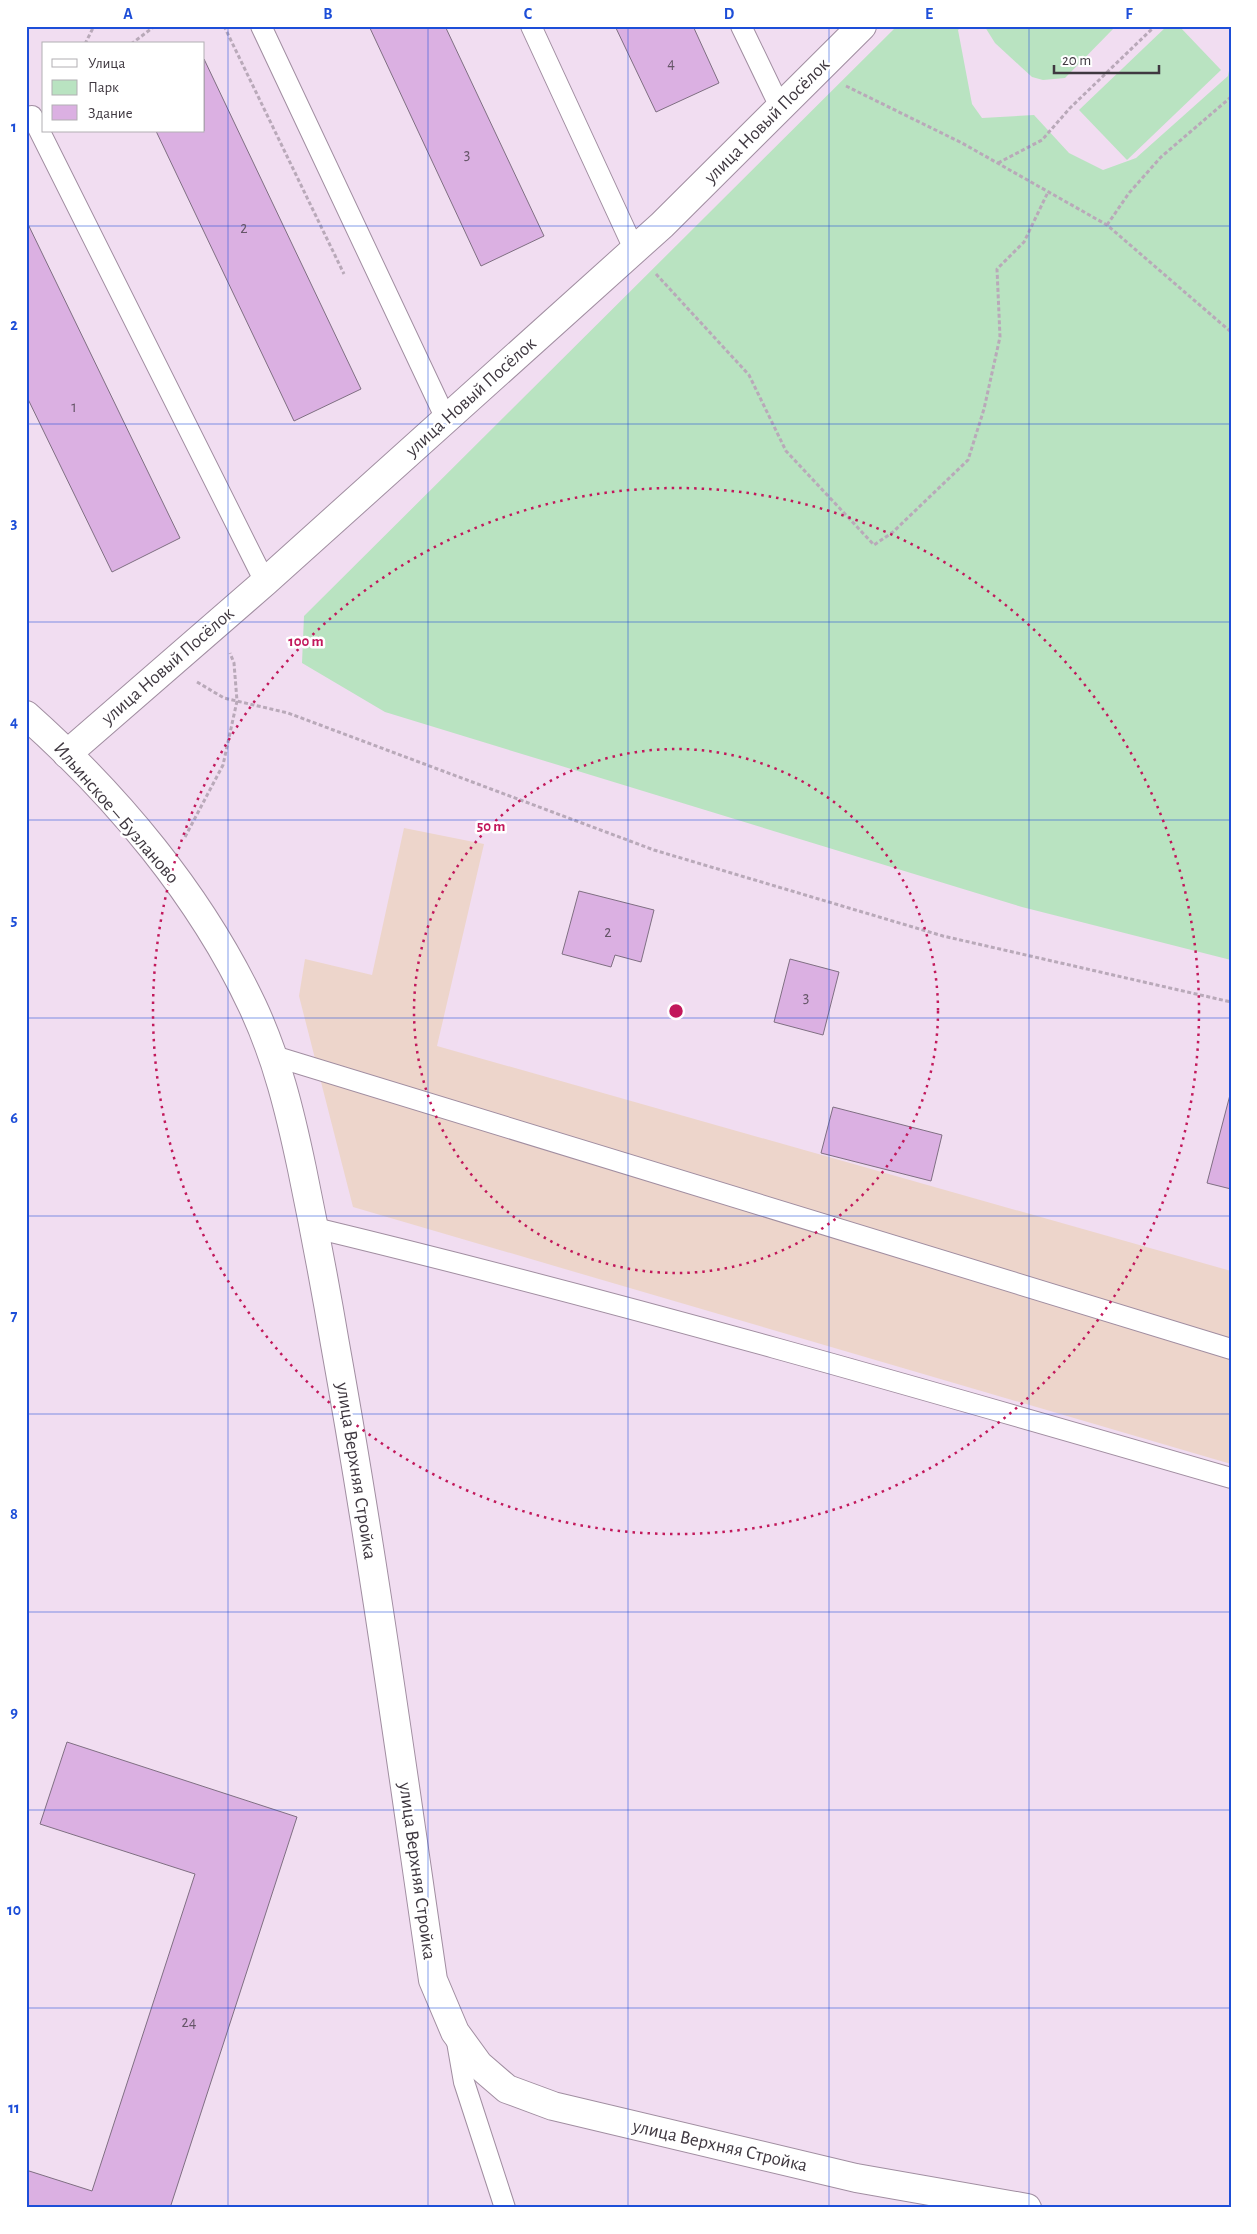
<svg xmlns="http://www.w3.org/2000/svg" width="1257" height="2234" font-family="'Alegreya Sans',sans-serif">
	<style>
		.industrial { fill: #edd5cb }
		.green { fill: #b9e3c1 }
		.building { fill: #dbb0e2; stroke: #7f6f82 }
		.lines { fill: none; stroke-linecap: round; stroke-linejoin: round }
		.lane-casing { stroke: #a18ea1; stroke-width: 22 }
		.street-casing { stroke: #a18ea1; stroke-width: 30 }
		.secondary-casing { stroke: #a18ea1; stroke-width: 30 }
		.path { stroke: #b9a9b9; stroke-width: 3; stroke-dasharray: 4 2.5; stroke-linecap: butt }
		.lane { stroke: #fff; stroke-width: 20 }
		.street { stroke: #fff; stroke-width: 28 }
		.secondary { stroke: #fff; stroke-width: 28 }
		.grid { fill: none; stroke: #1d4ed8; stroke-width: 1; stroke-opacity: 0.55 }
		.ring { fill: none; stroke: #c2185b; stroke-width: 2.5; stroke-dasharray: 2.5 5 }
		.labels { text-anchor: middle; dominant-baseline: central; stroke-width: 5; stroke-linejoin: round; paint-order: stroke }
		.number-label { font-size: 16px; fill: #665668 }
		.street-label { font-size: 19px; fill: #3f3840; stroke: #fff }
		.centre { fill: #c2185b; stroke: #fff; stroke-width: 2.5 }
		.ring-label { font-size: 15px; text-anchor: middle; font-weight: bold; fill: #c2185b; stroke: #fff; stroke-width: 5; stroke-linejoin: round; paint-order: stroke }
		.neatline { fill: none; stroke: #1d4ed8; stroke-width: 2 }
		.grid-label { font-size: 16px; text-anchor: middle; font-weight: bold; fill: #1d4ed8 }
	</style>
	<rect width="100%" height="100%" fill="#f1ddf1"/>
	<path class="industrial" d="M404,828L484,844L437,1046L1231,1271V1464L353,1207L299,996L305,959L372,975Z"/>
	<g class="green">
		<path d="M897,26H962L958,30L972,104L982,118L1034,115L1069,153L1103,170L1136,158L1228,76L1231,60V960L1022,907L385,712L302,663L304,616Z"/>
		<path d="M1116,26L1065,78L1043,80L1032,77L1020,66L995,43L985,27Z"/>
		<path d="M1167,26H1179L1221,70L1127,160L1079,110Z"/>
	</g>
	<g class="building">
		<path d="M369,26H445L544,236L481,266Z"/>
		<path d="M615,26H693L719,83L656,112Z"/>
		<path d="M204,59L361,389L294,421L156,131H204Z"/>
		<path d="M26,220L180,538L112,572L26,395Z"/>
		<path d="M579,891L654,910L641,962L615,955L611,967L562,954Z"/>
		<path d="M790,959L839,972L823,1035L774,1022Z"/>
		<path d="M1231,1091V1189L1207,1183Z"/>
		<path d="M833,1107L942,1135L931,1181L821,1153Z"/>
		<path d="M67,1742L297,1817L170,2208H26V2170L92,2191L195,1874L40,1824Z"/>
	</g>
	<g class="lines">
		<defs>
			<g id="lane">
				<path d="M261,26L446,419"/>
				<path d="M531,26L634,249"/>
				<path d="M741,26L780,107"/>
				<path d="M32,116L265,582"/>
				<path d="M274,1056L1231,1349"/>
				<path d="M315,1228C622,1302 927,1390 1231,1478"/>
				<path d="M456,2036L464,2082L505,2208"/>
			</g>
			<path id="street" d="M67,754L265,582L662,225L862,26"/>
			<path id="secondary" d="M26,715C117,796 200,895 252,1005C277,1058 290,1112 302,1169C314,1227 325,1285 335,1344C373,1555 402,1768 433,1980L455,2032L479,2065L507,2089L553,2106L856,2178L1027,2208"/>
		</defs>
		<use href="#lane" class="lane-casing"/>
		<use href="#street" class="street-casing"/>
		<use href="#secondary" class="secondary-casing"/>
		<g class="path">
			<path d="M224,26L344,274"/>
			<path d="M85,44L94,26"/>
			<path d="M131,44L155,26"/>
			<path d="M846,86L962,143L1107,225L1231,332"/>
			<path d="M998,163L1042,140L1070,108L1155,26"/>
			<path d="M1107,225L1129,193L1161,157L1231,97"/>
			<path d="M656,274L749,375L786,451L874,545L893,532L968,460L984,409L1000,337L997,269L1024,242L1048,192"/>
			<path d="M197,682L224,698L288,713L654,850L943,936L1231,1002"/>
			<path d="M185,837L223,765L237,701L234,663L230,653"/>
		</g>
		<use href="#lane" class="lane"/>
		<use href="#street" class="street"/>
		<use href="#secondary" class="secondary"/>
	</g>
	<path class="grid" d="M228,26V2208M428,26V2208M628,26V2208M829,26V2208M1029,26V2208M26,226H1231M26,424H1231M26,622H1231M26,820H1231M26,1018H1231M26,1216H1231M26,1414H1231M26,1612H1231M26,1810H1231M26,2008H1231"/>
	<g class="ring">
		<circle cx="676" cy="1011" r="262"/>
		<circle cx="676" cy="1011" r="523"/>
	</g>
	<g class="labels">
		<g class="number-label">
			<text x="671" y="63">4</text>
			<text x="467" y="154">3</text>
			<text x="244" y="228">2</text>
			<text x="74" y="407">1</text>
			<text x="608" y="932">2</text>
			<text x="806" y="997">3</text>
			<text x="189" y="2022">24</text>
		</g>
		<g class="street-label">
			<text transform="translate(767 121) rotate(-45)">улица Новый Посёлок</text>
			<text transform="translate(471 397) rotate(-42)">улица Новый Посёлок</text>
			<text transform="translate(168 666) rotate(-41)">улица Новый Посёлок</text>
			<text transform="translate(116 813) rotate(49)">Ильинское – Бузланово</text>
			<text transform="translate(356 1471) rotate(81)">улица Верхняя Стройка</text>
			<text transform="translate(417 1871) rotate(82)">улица Верхняя Стройка</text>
			<text transform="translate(720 2146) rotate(13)">улица Верхняя Стройка</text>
		</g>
	</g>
	<circle cx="676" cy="1011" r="8" class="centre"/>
	<g class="ring-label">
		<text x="306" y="646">100 m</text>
		<text x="491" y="831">50 m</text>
	</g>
	<rect width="1257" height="2234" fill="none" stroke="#ffffff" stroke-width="55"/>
	<rect x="42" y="42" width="162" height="90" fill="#ffffff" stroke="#b2afb3"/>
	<rect x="52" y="59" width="25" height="8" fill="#ffffff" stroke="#b2afb3"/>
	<text x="88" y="68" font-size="15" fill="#3f3840">Улица</text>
	<rect x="52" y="80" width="25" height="15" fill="#b9e3c1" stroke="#b2afb3"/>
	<text x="88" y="92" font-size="15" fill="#3f3840">Парк</text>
	<rect x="52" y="105" width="25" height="15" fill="#dbb0e2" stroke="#b2afb3"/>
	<text x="88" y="118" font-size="15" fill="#3f3840">Здание</text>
	<path d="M1054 65v8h105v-8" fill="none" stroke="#3f3840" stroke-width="2.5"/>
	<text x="1062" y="65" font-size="15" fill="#3f3840" stroke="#ffffff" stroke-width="4" paint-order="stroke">20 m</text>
	<rect x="28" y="28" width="1202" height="2178" class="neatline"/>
	<g class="grid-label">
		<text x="128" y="19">A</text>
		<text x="328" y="19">B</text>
		<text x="528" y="19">C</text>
		<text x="729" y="19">D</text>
		<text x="929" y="19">E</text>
		<text x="1129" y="19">F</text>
		<text x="14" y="132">1</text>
		<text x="14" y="330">2</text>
		<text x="14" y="528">3</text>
		<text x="14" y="727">4</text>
		<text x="14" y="925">5</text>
		<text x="14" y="1123">6</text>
		<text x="14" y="1321">7</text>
		<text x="14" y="1519">8</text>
		<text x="14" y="1717">9</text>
		<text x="14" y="1915">10</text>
		<text x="14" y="2113">11</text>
	</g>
</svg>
